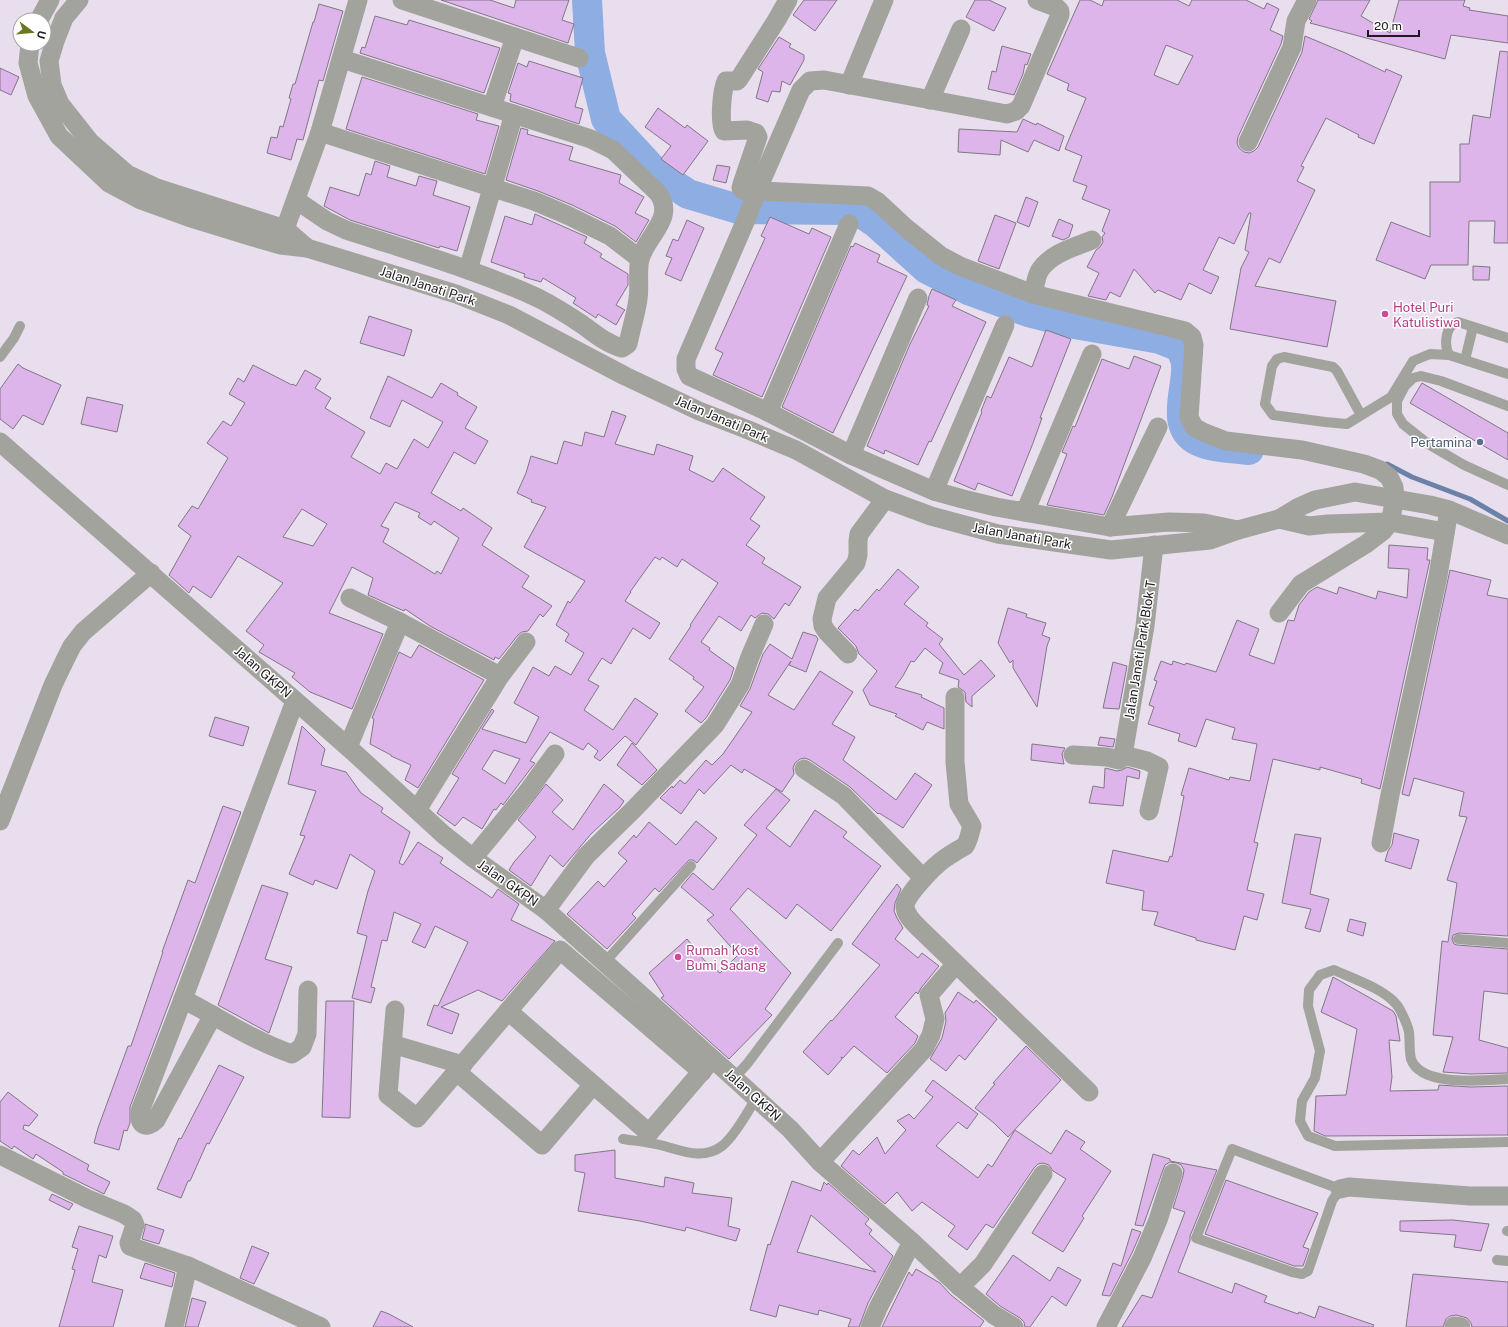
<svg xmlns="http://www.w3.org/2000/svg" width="1508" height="1327" font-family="'Public Sans',sans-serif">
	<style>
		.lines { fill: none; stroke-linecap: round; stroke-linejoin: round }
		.stream { stroke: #6c81a8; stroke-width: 5 }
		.river { stroke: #8eade2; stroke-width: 30 }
		.building { fill: #ddb5ea; stroke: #817785; fill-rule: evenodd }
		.lane { stroke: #a2a39c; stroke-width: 10 }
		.street { stroke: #a2a39c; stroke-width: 19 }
		.hotel-dot { fill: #d1479c; stroke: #fff; stroke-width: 1.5 }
		.service-dot { fill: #5c6f8a; stroke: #fff; stroke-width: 1.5 }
		.labels { text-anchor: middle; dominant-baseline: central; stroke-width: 3; stroke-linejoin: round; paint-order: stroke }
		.street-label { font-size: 13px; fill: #1e1a20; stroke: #fff }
		.hotel-label { font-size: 13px; fill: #b23c85; stroke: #fff; text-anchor: start }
		.service-label { font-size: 13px; fill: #4e5e75; stroke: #fff; text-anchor: end }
	</style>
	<rect width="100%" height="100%" fill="#e9deed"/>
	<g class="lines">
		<path class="stream" d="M1387,464L1412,477L1470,499L1508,521"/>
		<path class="river" d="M587,0L590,53L606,119L655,172L688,194L738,209L847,210L859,212L876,223L927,269L968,290L1028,312L1075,324L1160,339L1180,347C1182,353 1186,359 1186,365C1188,388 1169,427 1198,441C1213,448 1233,448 1249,450"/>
	</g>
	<g class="building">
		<path d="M441,0H490L514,8L516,0H569L562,20L574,24L568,43Z"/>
		<path d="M804,0H837L815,31L793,15Z"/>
		<path d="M975,0H989L1006,8L994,31L966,17Z"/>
		<path d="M1080,0H1090L1102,6L1104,0H1177L1189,6L1192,0H1246L1264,9L1267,3L1279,9L1270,30L1283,36L1281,44L1238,137L1237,143L1239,148L1244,152L1249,153L1254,151L1258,147L1302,52L1305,36L1343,52L1385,72L1386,69L1402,76L1374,144L1358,137L1359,135L1326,118L1301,166L1304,167L1297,181L1315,190L1280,263L1269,258L1255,286L1336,301L1327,347L1230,329L1241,268L1249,252L1245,250L1251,213H1249L1234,244L1219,237L1203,270L1219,277L1211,294L1189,283L1181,300L1158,290L1155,293L1134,269L1120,297L1110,292L1106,300L1088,296L1099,273L1087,267L1096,250L1100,247L1103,242L1102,237L1105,233L1102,231L1110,210L1082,199L1087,186L1073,181L1082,156L1065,149L1086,98L1067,90L1069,84L1047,74ZM1166,45L1193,56L1178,85L1154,75Z"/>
		<path d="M1318,0H1370L1361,16L1390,33L1399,0H1465L1463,6L1470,8L1469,10L1508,16V43L1451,35L1445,59L1310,23L1312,21L1309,19Z"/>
		<path d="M319,4L343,11L323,81L319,80L303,140L297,139L291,160L267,153L271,137L277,138L280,126L283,127L291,99L289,98L293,84H295L313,22H314Z"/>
		<path d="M375,16L407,25L409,20L500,48L484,93L360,53L362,47L365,48Z"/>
		<path d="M779,37L791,44L789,47L804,55V60L790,85L782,81L780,92L772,91L768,102L756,98L763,72L758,69Z"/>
		<path d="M1002,46L1031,54L1027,65L1025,64L1023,74L1014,95L988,89L992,71L996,72Z"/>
		<path d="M1500,51L1508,52V243H1494L1495,221H1469L1468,265H1431L1425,279L1376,260L1391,222L1430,237V182H1460V144H1469L1473,115L1490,118Z"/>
		<path d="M529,61L583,78L575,107L583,109L579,124L510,101L511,94L508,93L518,63L527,67Z"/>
		<path d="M0,68L19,77L11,95L0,90Z"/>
		<path d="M362,77L478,114L476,120L499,126L485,174L346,129Z"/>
		<path d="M658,108L685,128L687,125L708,141L683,175L661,159L671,146L645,127Z"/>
		<path d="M1023,119L1036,125L1037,123L1064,136L1059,151L1034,140L1028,152L1001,140L1000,155L958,152L959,129L1017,132Z"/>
		<path d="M521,128L528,130L527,134L573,147L569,160L621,175L619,183L644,197L635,213L649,220L636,242L615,226L572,205L538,191L506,180Z"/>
		<path d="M375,161L390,166L387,177L416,186L419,176L437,181L433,195L470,207L457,251L440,246L439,248L350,220L324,206L330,187L359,196L366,173L371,175Z"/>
		<path d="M717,165L730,167L726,183L713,180Z"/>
		<path d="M1026,197L1038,202L1029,227L1017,222Z"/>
		<path d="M535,214L587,237L584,243L602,254L600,257L628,274V285L616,305L625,310L624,311L616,325L598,314L596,318L573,303L576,298L543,278L541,282L524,277L525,274L491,262L505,216L532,225Z"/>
		<path d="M995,215L1016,223L999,269L978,261Z"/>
		<path d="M770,217L809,234L812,228L831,237L762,397L713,375L723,353L715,349L765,238L761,236Z"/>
		<path d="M1059,219L1073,225L1069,237L1063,240L1052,236Z"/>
		<path d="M687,220L704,228L681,281L665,274L672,258L666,256L673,239L678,241Z"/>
		<path d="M855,243L880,255L877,262L907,276L833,433L782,407L851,246L853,247Z"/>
		<path d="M1473,266L1490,267L1489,280H1473Z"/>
		<path d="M932,289L956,300L952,306L986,322L931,442L929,441L918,465L885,450L884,454L867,446L910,344L929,306L927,305L929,296Z"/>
		<path d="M369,316L412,330L404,356L360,343Z"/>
		<path d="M1046,330L1071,339L1040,418H1042L1033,443L1012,496L978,483L975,490L954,481L982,412L981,411L987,396L991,398L1009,357L1032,367Z"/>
		<path d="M1134,356L1161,366L1112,497L1104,515L1047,505L1067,454L1062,452L1073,426L1075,427L1102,359L1129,369Z"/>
		<path d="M18,364L23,368L61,385L43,425L23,415L13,429L0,419V389Z"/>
		<path d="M253,365L292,385L293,384L296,386L305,370L321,379L315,388L331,398L325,408L365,432L351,457L380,474L386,463L397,469L414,439L428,448L443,422L402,400L390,427L370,418L388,376L432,398L441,383L458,393L457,395L477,407L465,428L488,441L475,464L454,452L431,493L461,511L463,508L492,528L482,545L529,576L522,587L552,606L543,617L540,614L528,631L522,632L518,635L499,659L495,657L494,660L430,626L405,609L404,611L368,595L373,578L352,567L329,613L383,634L352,709L310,692L292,677L295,673L259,652L264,645L246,631L283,583L238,556L211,598L193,586L189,593L169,575L191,536L178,526L192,506L198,509L228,458L207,443L223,421L231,426L245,403L229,394L238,378L244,382ZM395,502L420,513L418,517L431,525L434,521L459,538L441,574L437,571L435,574L383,542L389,529L381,526ZM302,509L327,524L313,546L283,537Z"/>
		<path d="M1422,383L1508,433V460L1410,403Z"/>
		<path d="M87,397L123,405L117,432L81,424Z"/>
		<path d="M612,411L626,416L615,444L654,455L657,444L693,456L689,470L713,482L723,468L765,497L750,519L760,526L746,545L765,558L762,563L801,587L789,606L785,603L774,619L768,614L762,613L755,618L751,615L741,631L719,616L701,642L710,648L709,650L734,668L730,680L706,718L701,723L685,711L704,687L693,679L694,677L669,659L691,626L690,625L718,583L682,559L677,567L662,557L660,560L655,557L630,592H631L625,601L660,623L650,639L633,628L611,664L602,658L588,680L599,686L584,710L613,730L635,698L658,714L636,745L625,736L600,761L594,757L598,751L588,743L583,750L550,732L530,761L535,763L503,805L501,803L496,810L494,809L482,829L463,817L455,826L437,813L459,778L452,774L492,709L494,711L482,729L526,743L539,717L514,703L533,667L549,676L555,666L571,675L584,653L565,641L569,634L556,625L568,601L570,603L585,581L524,547L546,507L531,502L532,500L517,493L526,473L531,456L557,464L564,441L582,446L585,432L604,437ZM494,750L520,759L505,784L482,769Z"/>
		<path d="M1389,545L1428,548L1427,560H1430L1380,789L1361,783L1362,779L1320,767V770L1273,759L1254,842L1258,843L1247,890L1264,894L1257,920L1244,916L1235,950L1196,940V938L1154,925L1158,912L1142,910L1144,891L1106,883L1113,850L1168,862L1170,856L1172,857L1184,796L1181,795L1189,768L1229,780L1230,777L1250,781L1257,744L1232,739L1235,728L1206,719L1196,747L1178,741L1180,734L1148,724L1154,707L1149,705L1157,681L1154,680L1161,661L1172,665L1173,661L1185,665L1186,663L1216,672L1237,620L1259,629L1249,655L1274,664L1288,620L1294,621L1299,605L1309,592L1317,587L1337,594L1339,587L1376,599L1378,591L1407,598L1409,569L1388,568Z"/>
		<path d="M898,569L919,587L904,604L928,623L926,626L943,639L939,644L964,675L981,660L995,676L972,696V707L966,702L965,692L958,687L959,680L939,673L943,663L925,648L914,662L911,661L903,676L895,687L922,695L921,697L944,708V729L927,722L923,730L895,716L897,714L870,705L863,690L877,671L859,654L856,646L838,628L855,609L858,611L877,589L879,591Z"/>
		<path d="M1450,570L1491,580L1487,595L1508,599V936L1459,933L1453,935L1452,939L1454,944L1457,945L1508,949V994L1484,991L1479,1040L1508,1048V1073L1470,1074L1443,1072L1453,1037L1433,1035L1442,941L1448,942L1457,883L1447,880L1467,817L1459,816L1464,792L1414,778L1409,796L1402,794Z"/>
		<path d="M1008,608L1027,614L1026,617L1046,623L1042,635L1050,638L1047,646L1037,707L1013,668V660L1010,663L998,643Z"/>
		<path d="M803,632L816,636L818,639L806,672L789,665L791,661L768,695L794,710L820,671L853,692L832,724L855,737L843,760L896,800L915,773L932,785L903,828L879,813L878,814L850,787L810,760L805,758L800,759L795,763L793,768L794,774L782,792L744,769L742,773L731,765L704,794L699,789L681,814L660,798L672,786L673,788L680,780L685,784L706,760L712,765L723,754L752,712L740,706L750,689L763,654L770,644L792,659Z"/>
		<path d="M419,645L484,680L418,788L405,780L411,765L391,756V755L370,744L374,719L372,718L399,652L411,658Z"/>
		<path d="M1113,662L1127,666L1119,709L1103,708Z"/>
		<path d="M215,717L249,727L243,746L209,736Z"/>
		<path d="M302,726L325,749L321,765L346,772L361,793L383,808L381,812L410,832L399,863L403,865L418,842L443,858L440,863L492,898L498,889L519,904L511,920L555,941L502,1001L478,990L441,1007L459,1014L452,1034L427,1025L434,1005L438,1006L468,942L435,926L425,948L412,942L421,924L394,912L387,941L382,940L371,987L375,988L371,1003L352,998L367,936L357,933L368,891L375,871L350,854L337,889L315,880L313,885L289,874L305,836L300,835L316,791L288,784Z"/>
		<path d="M1100,737L1115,739L1113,747L1098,745Z"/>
		<path d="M632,743L657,770L642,785L617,765Z"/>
		<path d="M1032,744L1065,748L1062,754L1064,764L1031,760Z"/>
		<path d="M1127,767L1140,771L1139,779L1127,776L1123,806L1089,803L1093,786L1104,788L1105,768L1117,771L1122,770Z"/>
		<path d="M546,784L563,800L552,812L573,830L604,784L624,801L620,807L591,834L563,867L550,855L531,886L509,870L514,862L536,837L518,820Z"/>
		<path d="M776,789L790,800L766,828L790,847L815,810L847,832L843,837L881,866L831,931L797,904L786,919L748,888L730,909L791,973L765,1009L772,1015L729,1059L661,998L664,996L649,973L687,939L704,960L720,973L738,955L707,920L714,915L681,887L693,873L713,890L757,835L744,825Z"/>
		<path d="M223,806L241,812L130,1107V1123L127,1131L124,1130L119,1150L94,1143L98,1128L128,1046H131L163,952H162L188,880L195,883Z"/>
		<path d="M696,821L717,838L697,863L693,860H689L659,892L655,888L632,914L636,918L607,949L567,914L598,881L604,887L627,861L618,853L634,835L636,838L649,822L676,845Z"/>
		<path d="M1394,833L1419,840L1411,869L1385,861L1388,851L1392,845Z"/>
		<path d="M1295,834L1321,838L1310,894L1329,899L1320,932L1305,928L1311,909L1282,903Z"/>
		<path d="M897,884L901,889L895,903L894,911L897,918L903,928L895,939L918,958L922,953L939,966L921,988L918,994L916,992L895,1017L918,1036L915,1043L887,1073L854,1046L843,1058L841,1057L842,1059L828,1075L803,1052L831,1020L832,1021L880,965L852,944Z"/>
		<path d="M262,885L288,893L265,959L292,967L269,1033L218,1005Z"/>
		<path d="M1350,919L1366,923L1363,936L1347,931Z"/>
		<path d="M1333,977L1393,1011L1396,1016L1400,1041L1389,1040L1392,1077L1390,1091L1438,1090L1439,1085L1470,1087L1508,1086V1135L1325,1136L1314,1131L1316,1096L1346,1095L1357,1029L1321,1012Z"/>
		<path d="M958,992L974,1003L976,1000L997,1019L965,1060L959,1055L946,1071L930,1059L942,1038L946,1021L945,1013Z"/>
		<path d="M326,1001H354L350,1118L322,1117Z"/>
		<path d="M1026,1046L1061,1080L1008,1137L994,1123L975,1108L995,1084L993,1083Z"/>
		<path d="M219,1065L244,1077L209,1144L207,1143L190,1181H188L181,1198L157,1189L179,1138L181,1139Z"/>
		<path d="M933,1080L978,1114L967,1129L958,1122L936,1146L978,1178L988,1164L992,1167L1015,1130L1051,1154L1066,1130L1085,1142L1080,1149L1111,1171L1082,1216L1084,1218L1063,1252L1032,1233L1066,1179L1053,1171L1049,1165L1043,1163L1038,1164L1034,1168L993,1228L986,1224L967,1250L948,1236L955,1226L922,1202L912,1211L897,1192L885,1204L841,1166L853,1150L859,1155L877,1137L885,1154L906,1130L897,1121L909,1114L914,1119L933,1097L925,1091Z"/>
		<path d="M8,1092L38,1115L29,1126L24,1125L23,1129L89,1165L87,1170L110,1182L104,1194L63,1174V1172L36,1154L33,1159L14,1146L12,1149L0,1141V1102Z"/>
		<path d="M615,1150V1178L664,1187L665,1177L694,1183L692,1193L732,1198L728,1226L740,1229L736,1241L686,1227L685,1231L640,1221L578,1211L585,1173L575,1171V1155Z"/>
		<path d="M1153,1154L1170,1159V1161L1217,1170L1190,1236V1241L1178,1272L1232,1293L1235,1283L1267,1296L1264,1302L1298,1314L1299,1312L1315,1318L1319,1306L1374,1325L1373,1327H1122L1142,1295L1152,1298L1185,1212L1173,1208L1183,1176L1184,1170L1181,1165L1177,1163L1170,1162L1165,1165L1163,1170L1143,1226L1135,1225Z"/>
		<path d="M1226,1180L1318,1213L1303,1247L1309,1249L1303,1266H1294L1205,1234Z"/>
		<path d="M792,1181L821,1191L824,1182L827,1185L828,1183L869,1219L865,1224L872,1230L869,1234L893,1256L868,1303L859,1327H848L851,1319L819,1310L818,1315L779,1305L776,1317L750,1310L768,1244L770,1245ZM811,1215L876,1272L797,1252Z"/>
		<path d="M52,1194L73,1204L69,1210L49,1200Z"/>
		<path d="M1453,1220L1489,1224L1481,1251L1454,1247L1456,1235L1400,1231V1221Z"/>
		<path d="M145,1224L164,1230L159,1244L142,1239L145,1228Z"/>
		<path d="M79,1226L113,1236L106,1258L99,1255L92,1282L123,1290L113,1327H59L75,1270L72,1269L78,1249L72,1247Z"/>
		<path d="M1132,1229L1141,1232L1132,1253L1110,1296L1102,1295L1113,1263L1121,1266Z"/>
		<path d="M252,1246L269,1253L254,1284L240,1278Z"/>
		<path d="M1013,1255L1050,1281L1058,1267L1081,1280L1066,1306L1052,1296L1030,1327H1025L1024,1322L1020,1318L1000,1306L986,1294Z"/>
		<path d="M145,1263L175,1273L172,1287L140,1278Z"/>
		<path d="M916,1269L940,1283L951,1295L984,1321L980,1327H882L909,1272L912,1276Z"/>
		<path d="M1413,1274L1508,1282V1327H1472L1471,1323L1467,1318L1456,1315L1450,1316L1446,1319L1443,1327H1406Z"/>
		<path d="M192,1298L206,1302L198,1327H185Z"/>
		<path d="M381,1311L389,1314L413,1327H373Z"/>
	</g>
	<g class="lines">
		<g class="lane">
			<path d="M1508,338L1458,322C1445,325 1444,345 1449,355L1508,374"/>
			<path d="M0,357L14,338L20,326"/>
			<path d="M1465,360L1473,327"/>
			<path d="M1508,406L1441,381L1421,376L1413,378L1405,386L1397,401V414L1403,424L1428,444L1464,465L1508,485"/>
			<path d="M1361,415L1337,371L1333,367L1284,357L1277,359L1272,366L1265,404L1273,415L1325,422L1347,424L1391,397L1413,361L1430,354L1449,355"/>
			<path d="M1458,939L1508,943"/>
			<path d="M605,962L691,866"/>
			<path d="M734,1078L747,1064L838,943"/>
			<path d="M1508,1079C1485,1080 1421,1088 1411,1059C1409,1051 1410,1040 1409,1032C1408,1026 1400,1008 1396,1004C1384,989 1352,978 1334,970L1320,975L1309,990L1308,1006L1320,1051L1315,1078L1302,1101L1300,1121L1308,1136L1335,1146L1508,1142"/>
			<path d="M623,1139C636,1141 648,1142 660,1145C681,1150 702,1161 722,1146C734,1137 748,1112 756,1098"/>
			<path d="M1232,1149L1340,1189L1332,1201L1308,1271L1302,1274L1292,1272L1196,1238Z"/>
			<path d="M1507,1231H1508"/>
			<path d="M1497,1260L1508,1261"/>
		</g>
		<g class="street">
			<path d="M79,0L64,18L55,41L49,61L52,85L60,104L90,142L127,174L157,188L285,229L307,248"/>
			<path d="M402,0L579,58"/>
			<path d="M788,0L776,21L739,79L737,81H726C722,90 719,122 724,131L747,130L756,133L758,137L742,184L741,188L743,190L868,196L878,202L906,228L941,256L960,266L1033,294L1185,331L1192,337L1194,345L1189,417L1194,427L1203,432L1226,441L1302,450L1364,464L1380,470L1389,477L1394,487L1395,499L1390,522L1383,531L1366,544L1301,584L1279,613"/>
			<path d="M1037,0L1056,7L1060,11V15L1021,106L1016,111L1007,114L824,80L810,81L801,90L757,191L748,215L686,359V369L689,376L768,412L851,455L934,491L963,499L996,507L1110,527L1169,522L1204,523L1238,530"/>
			<path d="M39,20L50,0"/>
			<path d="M30,44L28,63L37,96L59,136L109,183L141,200L194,219L246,235L281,245L307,248L456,294L509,315L625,376L699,411L746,429L796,450L885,499L931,516L998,534L1111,550L1210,540L1238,530L1279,519L1297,508L1315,500L1355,492L1430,505L1449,510L1508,535"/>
			<path d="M849,85L884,0"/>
			<path d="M930,100L961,29"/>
			<path d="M492,107L515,37"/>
			<path d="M320,132L534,201L567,215L610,236L640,259"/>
			<path d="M1248,142L1292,47L1296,21L1307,0"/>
			<path d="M296,200L327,221L346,230C410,251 477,270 538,298C554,306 568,315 583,325C595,334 607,344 622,348L628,344C631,329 636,314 638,299C640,286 637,271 640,259C647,235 676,218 658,193L613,150L591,139L342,59"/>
			<path d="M282,241L285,229L320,132L358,0"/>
			<path d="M468,270L514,114"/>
			<path d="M1033,294C1035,287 1036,276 1040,270C1051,253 1075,247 1092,240"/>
			<path d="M768,412L849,224"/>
			<path d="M0,442L348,747L444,835L473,858L546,910L734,1078L790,1129L820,1162L912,1242L960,1287L994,1315L1014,1327"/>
			<path d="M851,455L918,298"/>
			<path d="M934,491L1005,325"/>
			<path d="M1025,512L1092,354"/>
			<path d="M1279,519L1309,526L1328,524L1390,522L1445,532"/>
			<path d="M1110,527L1158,427"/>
			<path d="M350,598L400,622L500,676"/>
			<path d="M848,654L827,632L823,626L822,619L827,598L856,563L858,555V541L859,534L885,499"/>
			<path d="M955,697V762L959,804L972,826C970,832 969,840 965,846C958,850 951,854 944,859C934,866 906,895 905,906C905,915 914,923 920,929L1089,1092"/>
			<path d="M348,747L400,622"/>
			<path d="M1073,755L1107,757L1119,760L1123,755"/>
			<path d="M804,769L844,796L923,878"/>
			<path d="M417,810L500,676L526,642"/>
			<path d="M1149,811L1159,767L1147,761L1123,755L1145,626L1154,545"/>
			<path d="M0,821L53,685L65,660L72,646L83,632L151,573"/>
			<path d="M1381,843L1390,795L1438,576L1449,510"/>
			<path d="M473,858L528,791L555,754"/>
			<path d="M546,910L586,856L634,809L715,725L740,685L750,657L764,624"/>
			<path d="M183,999C219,1018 254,1041 292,1054L302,1047L307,1034L308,990"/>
			<path d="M395,1010L388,1095L417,1118L560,950L702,1072"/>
			<path d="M508,1011L649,1133L709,1063"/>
			<path d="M213,1015L156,1120C146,1130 138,1125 140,1111L183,999L295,701"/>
			<path d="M392,1044L463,1065"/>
			<path d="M457,1072L542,1145L593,1085"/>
			<path d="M0,1155L88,1199L124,1214L133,1220L135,1225L129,1243L130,1246L138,1249L188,1266L321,1327"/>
			<path d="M820,1162L924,1049L931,1035L935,1019L929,995L956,964"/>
			<path d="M1340,1189L1349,1187L1470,1196H1508"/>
			<path d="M960,1287L983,1264L1043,1174"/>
			<path d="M1454,1326L1461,1327"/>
			<path d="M174,1327L188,1266"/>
			<path d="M870,1327L878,1308L912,1242"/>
			<path d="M1106,1327L1142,1258L1158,1220L1173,1173"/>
		</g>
	</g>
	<g class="hotel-dot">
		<circle cx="1385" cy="314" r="4"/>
		<circle cx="678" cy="957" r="4"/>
	</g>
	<circle class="service-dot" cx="1480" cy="442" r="4"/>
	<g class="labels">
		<g class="street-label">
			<text transform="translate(428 286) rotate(18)">Jalan Janati Park</text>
			<text transform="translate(722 419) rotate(23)">Jalan Janati Park</text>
			<text transform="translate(1022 536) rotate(10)">Jalan Janati Park</text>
			<text transform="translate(1140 650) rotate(-81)">Jalan Janati Park Blok T</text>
			<text transform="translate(263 672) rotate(41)">Jalan GKPN</text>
			<text transform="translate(508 883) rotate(35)">Jalan GKPN</text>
			<text transform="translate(753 1095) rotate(42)">Jalan GKPN</text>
		</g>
		<g class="hotel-label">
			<text x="1393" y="307">Hotel Puri<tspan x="1393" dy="15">Katulistiwa</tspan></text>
			<text x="686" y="950">Rumah Kost<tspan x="686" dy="15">Bumi Sadang</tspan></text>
		</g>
		<g class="service-label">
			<text x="1472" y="442">Pertamina</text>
		</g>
	</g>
	<g transform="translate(32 32) rotate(106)"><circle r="19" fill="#ffffff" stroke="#a5a3a6"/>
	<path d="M0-3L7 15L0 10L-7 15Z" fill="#6d7721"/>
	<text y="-6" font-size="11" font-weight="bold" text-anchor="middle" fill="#1e1a20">U</text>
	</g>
	<path d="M1368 30v6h51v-6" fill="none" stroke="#1e1a20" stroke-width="2"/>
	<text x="1374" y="30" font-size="12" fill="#1e1a20" stroke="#ffffff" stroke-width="3" paint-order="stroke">20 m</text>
</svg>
